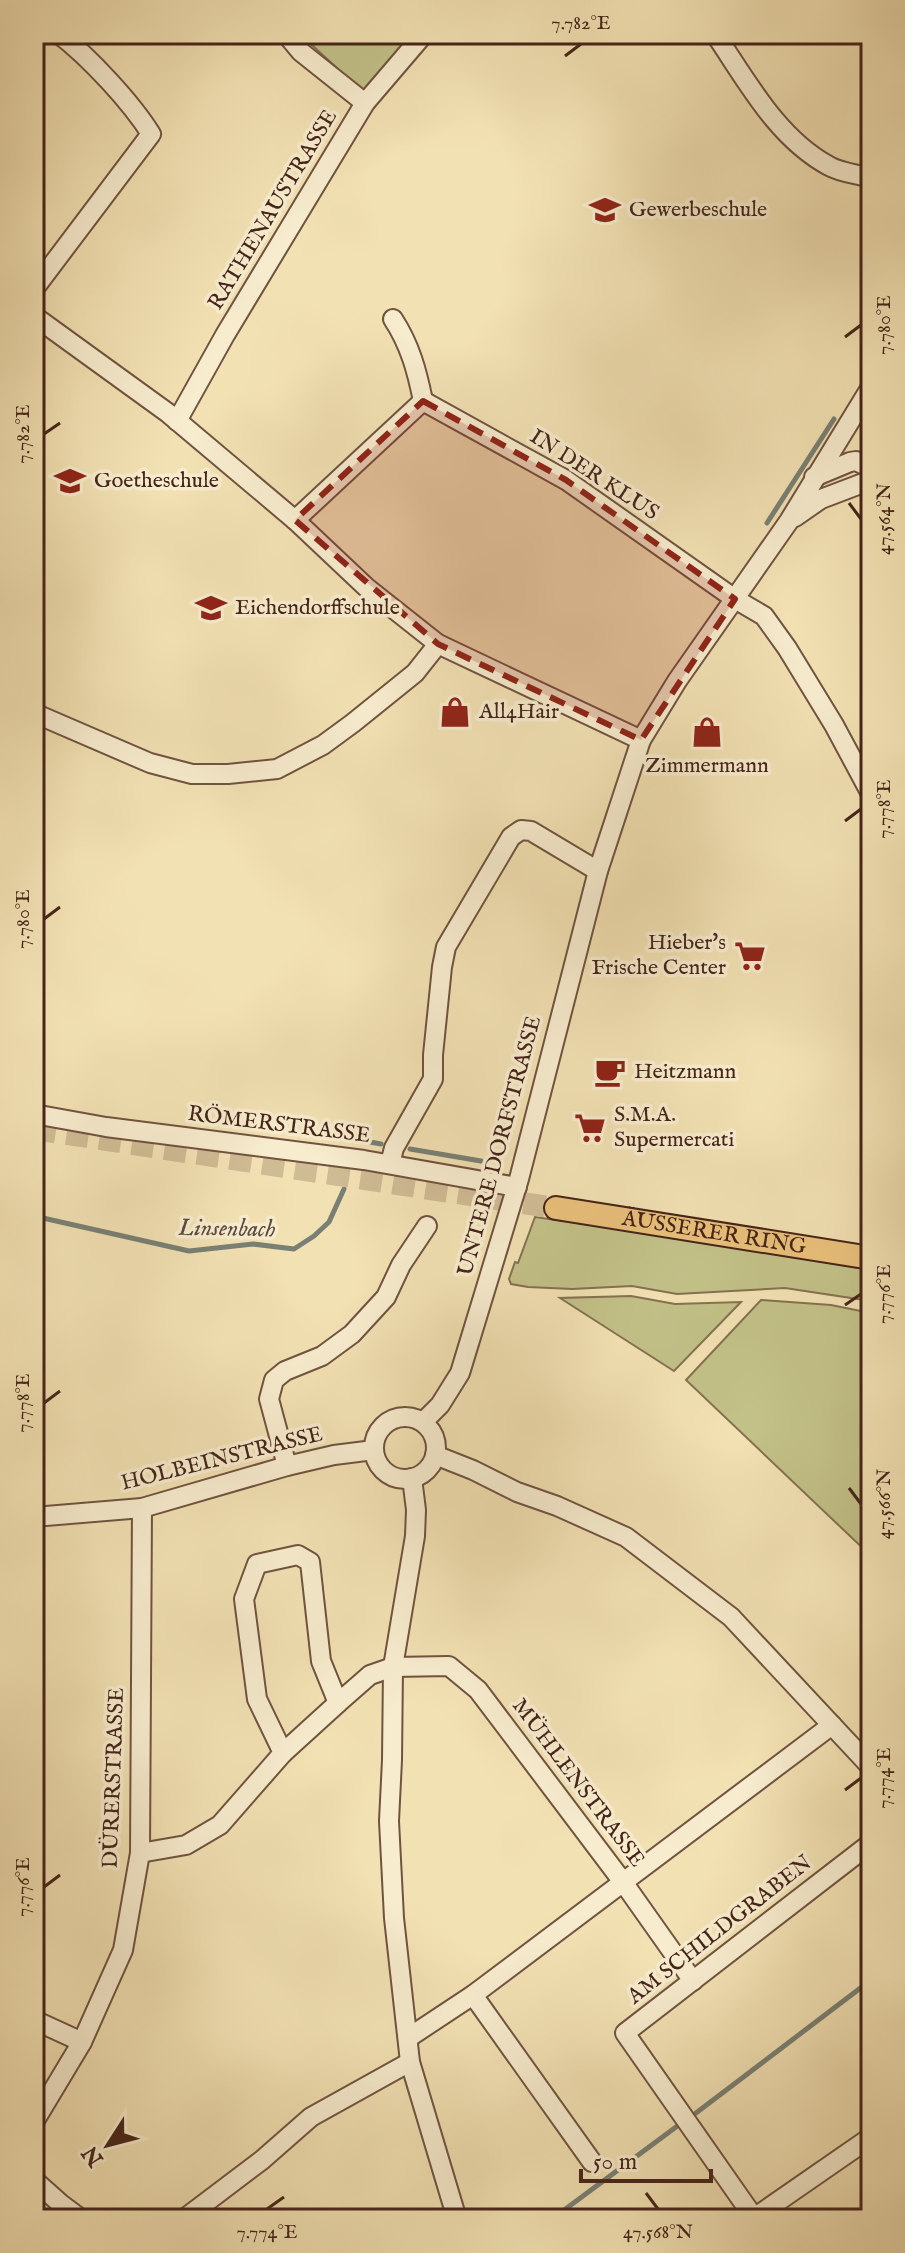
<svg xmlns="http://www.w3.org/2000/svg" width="905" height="2253" font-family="'IM FELL English',serif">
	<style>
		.green { fill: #c2c188; stroke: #847250; stroke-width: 2 }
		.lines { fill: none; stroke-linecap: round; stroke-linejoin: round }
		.stream { stroke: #798074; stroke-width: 5 }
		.major-tunnel { stroke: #cfbb94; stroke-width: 22; stroke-dasharray: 22 11; stroke-linecap: butt }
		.minor-casing { stroke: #705340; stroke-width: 22 }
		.major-casing { stroke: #452419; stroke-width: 26 }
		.minor { stroke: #f7ecce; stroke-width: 18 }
		.major { stroke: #e9c07a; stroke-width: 22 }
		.marked { fill: #8f2418; fill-opacity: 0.2; stroke: #8f2418; stroke-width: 6; stroke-dasharray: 16 10; stroke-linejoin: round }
		.ticks { fill: none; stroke: #452419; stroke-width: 3 }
		.labels { text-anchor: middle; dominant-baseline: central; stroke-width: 7; stroke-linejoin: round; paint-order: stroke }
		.street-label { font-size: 22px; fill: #452419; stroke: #f7ecce }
		.poi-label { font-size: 22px; fill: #452419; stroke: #f7ecce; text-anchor: start }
		.water-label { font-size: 24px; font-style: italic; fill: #5b4a3f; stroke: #f7ecce }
		.neatline { fill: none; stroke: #452419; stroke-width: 3 }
		.ticks-label { font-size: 20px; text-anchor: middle; fill: #452419 }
	</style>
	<rect width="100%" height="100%" fill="#f2e1b3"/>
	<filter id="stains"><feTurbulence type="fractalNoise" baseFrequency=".0025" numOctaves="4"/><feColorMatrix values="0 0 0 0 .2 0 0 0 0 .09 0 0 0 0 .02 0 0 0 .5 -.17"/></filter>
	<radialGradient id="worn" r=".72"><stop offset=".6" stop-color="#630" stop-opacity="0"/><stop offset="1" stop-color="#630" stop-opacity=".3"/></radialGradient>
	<g class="green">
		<path d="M300,34H416L364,93Z"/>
		<path d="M535,1217L676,1237L871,1270V1301L785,1288L677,1294L632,1286L572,1289L528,1287L511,1284L509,1279L515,1262L518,1263Z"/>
		<path d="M631,1296L675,1304L741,1302L674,1371L560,1298Z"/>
		<path d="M761,1300L831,1305L871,1313V1556L686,1380Z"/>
	</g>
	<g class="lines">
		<g class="stream">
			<path d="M767,523L834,419"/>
			<path d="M359,1140L381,1144"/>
			<path d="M410,1149L481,1161"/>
			<path d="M34,1216L189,1251L253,1244L294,1249L314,1236L329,1222L344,1189"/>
			<path d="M696,2113L871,1980"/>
			<path d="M552,2219L676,2127"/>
		</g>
		<path class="major-tunnel" d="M34,1129L556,1208"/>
		<defs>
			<g id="minor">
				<path d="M286,34L301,52L365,103"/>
				<path d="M715,34C747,81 777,138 829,166C841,173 858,174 871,178"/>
				<path d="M34,289L151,134C131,102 89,57 59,34"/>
				<path d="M34,316L168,413L295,520L366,587L438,644L641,740"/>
				<path d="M393,319C410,345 417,371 423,401"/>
				<path d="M177,421L225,335L365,103L424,34"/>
				<path d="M814,477L850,462L856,461L871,468"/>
				<path d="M795,517L821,499L871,480"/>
				<path d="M295,520L423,401L566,480L735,599L764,616L787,648L834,725L871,794"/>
				<path d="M34,713L150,763L192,774H228L277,769L323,745L353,723L415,673L438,644"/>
				<path d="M34,1114L106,1127L364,1160L517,1187"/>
				<path d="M390,1164L394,1148L433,1079V1055L442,967L446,947L511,837L521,830L531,831L598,871"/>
				<circle cx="405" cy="1448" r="31"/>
				<path d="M423,1422L440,1405L460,1373L519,1179L598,871L641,740L677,681L789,521L871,387"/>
				<path d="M435,1455L473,1470L517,1492L557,1506L626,1537L731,1617L871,1767"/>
				<path d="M287,1466L269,1399L274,1380L285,1371L322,1356L352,1334L386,1297L401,1265L427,1226"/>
				<path d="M412,1478L416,1510L415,1536L393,1667L392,1760L389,1821L394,1918L410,2062L457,2219"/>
				<path d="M34,1517L142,1508L287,1466L334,1455L374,1450"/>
				<path d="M283,1753L338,1703"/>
				<path d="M140,1853L186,1845L220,1825L283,1753L257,1699L244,1599L257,1564L298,1555L310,1562L321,1661L338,1703L370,1675L393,1667L449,1666L478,1690L623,1882L693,1981"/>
				<path d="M473,1995L592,2162"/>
				<path d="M34,2020L82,2042"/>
				<path d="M408,2038L473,1995L832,1725"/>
				<path d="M34,2122L82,2042L123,1950L140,1853L142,1508"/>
				<path d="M34,2180L61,2204L81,2219"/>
				<path d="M754,2218L871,2137"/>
				<path d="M184,2219L262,2160L311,2117L410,2062"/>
				<path d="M755,2219L625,2033L871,1843"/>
			</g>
			<g id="major">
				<path id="s1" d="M556,1208L871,1258"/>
			</g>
		</defs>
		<use href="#minor" class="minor-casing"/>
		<use href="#major" class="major-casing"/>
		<use href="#minor" class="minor"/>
		<use href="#major" class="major"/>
	</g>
	<path class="marked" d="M423,401L566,480L735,599L641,740L438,644L295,520Z"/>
	<path class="ticks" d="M565,56L581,44M845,337L861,325M44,434L60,423M849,503L861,519M845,821L861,809M44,919L60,907M845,1305L861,1294M44,1403L60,1391M849,1488L861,1504M845,1790L861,1778M44,1887L60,1875M646,2193L658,2209M267,2209L284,2197"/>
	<defs>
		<symbol id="school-bare" viewBox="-9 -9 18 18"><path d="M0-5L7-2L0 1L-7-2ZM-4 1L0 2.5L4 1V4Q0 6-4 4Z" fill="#8f2418" stroke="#f7ecce" stroke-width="2.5" paint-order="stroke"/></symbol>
		<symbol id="shop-bare" viewBox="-9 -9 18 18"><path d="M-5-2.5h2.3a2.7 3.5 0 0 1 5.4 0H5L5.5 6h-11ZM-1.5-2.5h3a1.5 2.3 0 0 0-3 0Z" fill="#8f2418" stroke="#f7ecce" stroke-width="2.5" paint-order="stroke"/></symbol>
		<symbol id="supermarket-bare" viewBox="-9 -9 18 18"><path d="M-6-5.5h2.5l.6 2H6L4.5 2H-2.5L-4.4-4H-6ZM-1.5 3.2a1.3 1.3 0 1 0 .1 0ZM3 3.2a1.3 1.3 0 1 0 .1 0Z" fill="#8f2418" stroke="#f7ecce" stroke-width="2.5" paint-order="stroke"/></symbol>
		<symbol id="cafe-bare" viewBox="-9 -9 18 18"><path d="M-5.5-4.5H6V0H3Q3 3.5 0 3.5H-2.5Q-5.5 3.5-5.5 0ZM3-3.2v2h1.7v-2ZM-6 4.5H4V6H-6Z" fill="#8f2418" stroke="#f7ecce" stroke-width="2.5" paint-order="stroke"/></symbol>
	</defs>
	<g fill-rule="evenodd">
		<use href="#school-bare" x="583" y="188" width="44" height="44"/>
		<use href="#school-bare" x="48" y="459" width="44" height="44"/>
		<use href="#school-bare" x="189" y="586" width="44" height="44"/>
		<use href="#shop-bare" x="433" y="690" width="44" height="44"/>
		<use href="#shop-bare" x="685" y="710" width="44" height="44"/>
		<use href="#supermarket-bare" x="728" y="934" width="44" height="44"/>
		<use href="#cafe-bare" x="588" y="1050" width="44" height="44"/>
		<use href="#supermarket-bare" x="568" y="1106" width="44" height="44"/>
	</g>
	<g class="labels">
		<g class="street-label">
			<text transform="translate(273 210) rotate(-59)">RATHENAUSTRASSE</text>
			<text transform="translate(594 475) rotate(33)">IN DER KLUS</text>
			<text transform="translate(279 1125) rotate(7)">RÖMERSTRASSE</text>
			<text transform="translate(500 1146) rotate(-75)">UNTERE DORFSTRASSE</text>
			<text stroke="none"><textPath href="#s1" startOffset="160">ÄUSSERER RING</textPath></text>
			<text transform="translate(222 1459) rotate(-14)">HOLBEINSTRASSE</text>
			<text transform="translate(114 1778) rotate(-88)">DÜRERSTRASSE</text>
			<text transform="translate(578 1783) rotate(53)">MÜHLENSTRASSE</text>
			<text transform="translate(720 1930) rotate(-38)">AM SCHILDGRABEN</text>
		</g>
		<g class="poi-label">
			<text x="629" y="210">Gewerbeschule</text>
			<text x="94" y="481">Goetheschule</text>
			<text x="235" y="608">Eichendorffschule</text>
			<text x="479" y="712">All4Hair</text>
			<text x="707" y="766" text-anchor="middle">Zimmermann</text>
			<text x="726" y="943" text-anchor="end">Hieber's<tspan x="726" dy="25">Frische Center</tspan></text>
			<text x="634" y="1072">Heitzmann</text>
			<text x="614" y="1115">S.M.A.<tspan x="614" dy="25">Supermercati</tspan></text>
		</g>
		<g class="water-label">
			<text transform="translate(227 1229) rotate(1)">Linsenbach</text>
		</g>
	</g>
	<rect width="905" height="2253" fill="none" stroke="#f2e1b3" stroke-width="88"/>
	<g transform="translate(108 2145) rotate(234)" stroke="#f7ecce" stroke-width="6" paint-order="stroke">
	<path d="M0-6L14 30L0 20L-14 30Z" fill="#452419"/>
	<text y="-12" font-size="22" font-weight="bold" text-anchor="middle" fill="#452419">N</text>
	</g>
	<path d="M581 2169v12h130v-12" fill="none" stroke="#452419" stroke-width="4"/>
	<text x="593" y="2169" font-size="24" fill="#452419" stroke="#f7ecce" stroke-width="6" paint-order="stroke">50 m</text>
	<rect x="44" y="44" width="817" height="2165" class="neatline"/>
	<g class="ticks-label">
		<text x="581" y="29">7.782°E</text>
		<text transform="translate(883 325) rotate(-90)" y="7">7.780°E</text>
		<text transform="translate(22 434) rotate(-90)" y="7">7.782°E</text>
		<text transform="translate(883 519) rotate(-90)" y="7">47.564°N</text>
		<text transform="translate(883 809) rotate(-90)" y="7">7.778°E</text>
		<text transform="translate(22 919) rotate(-90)" y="7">7.780°E</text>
		<text transform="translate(883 1294) rotate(-90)" y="7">7.776°E</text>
		<text transform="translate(22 1403) rotate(-90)" y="7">7.778°E</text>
		<text transform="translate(883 1504) rotate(-90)" y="7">47.566°N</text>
		<text transform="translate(883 1778) rotate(-90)" y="7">7.774°E</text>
		<text transform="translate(22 1887) rotate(-90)" y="7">7.776°E</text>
		<text x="267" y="2238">7.774°E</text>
		<text x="658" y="2238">47.568°N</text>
	</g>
	<rect width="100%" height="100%" filter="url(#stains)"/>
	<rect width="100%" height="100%" fill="url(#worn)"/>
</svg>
